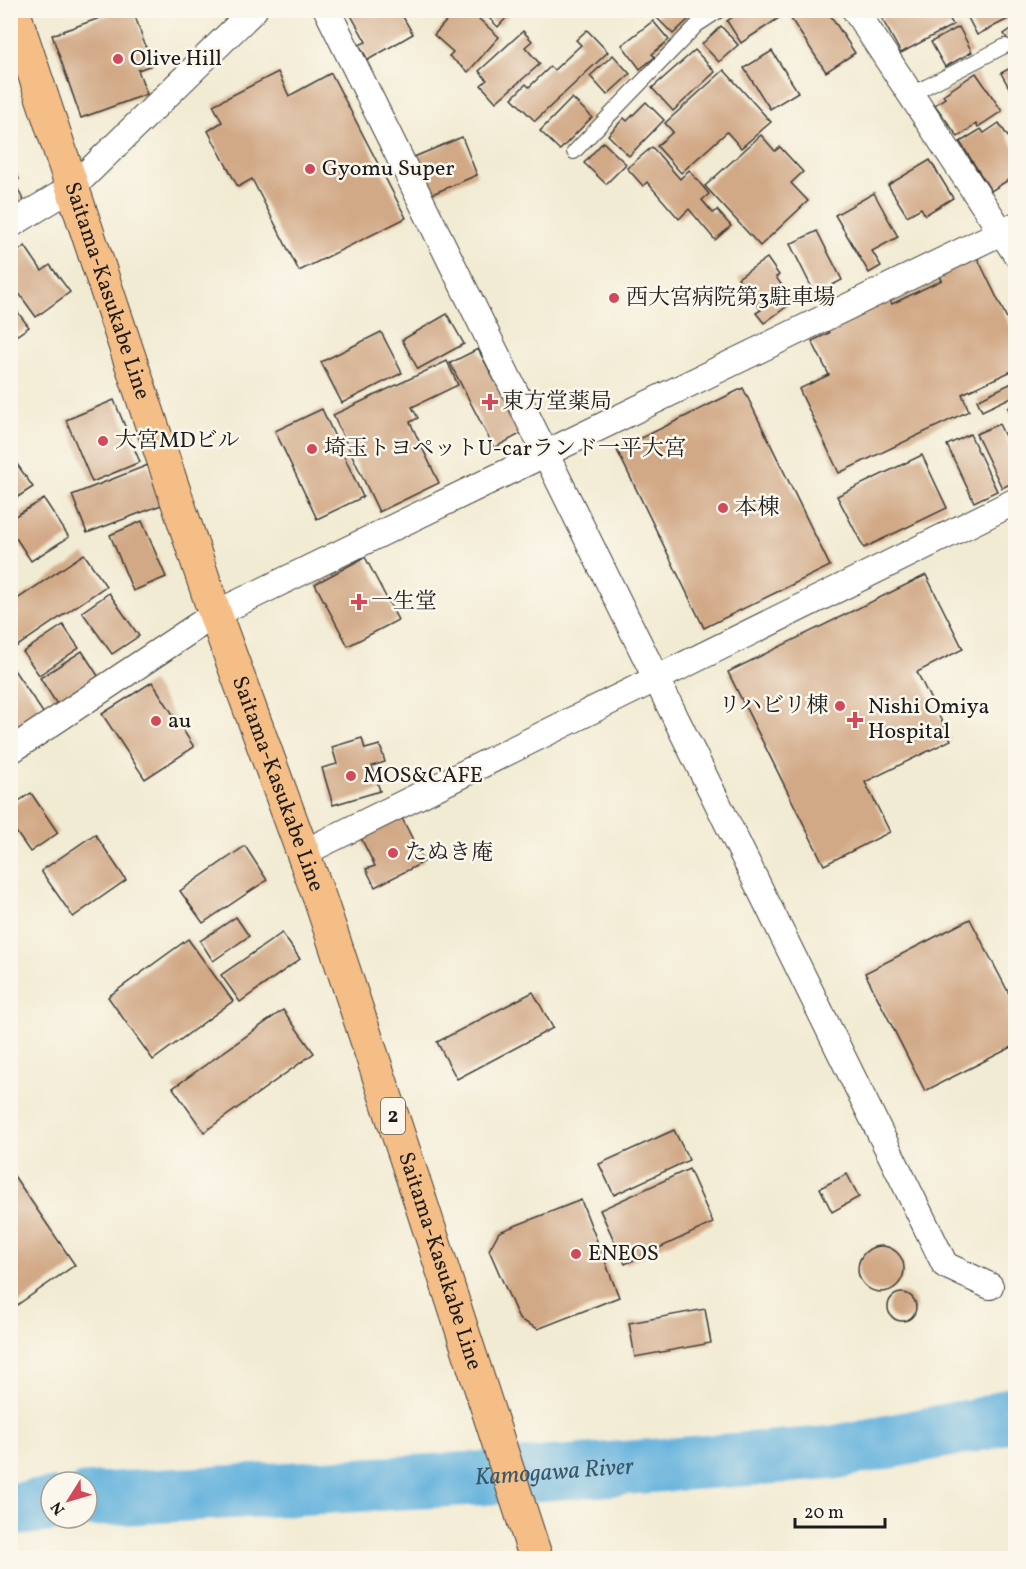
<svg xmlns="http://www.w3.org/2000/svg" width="1026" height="1569" font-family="Vollkorn,'Noto Serif JP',serif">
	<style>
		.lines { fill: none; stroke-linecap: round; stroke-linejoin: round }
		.river { stroke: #61b0dc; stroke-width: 54 }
		.building { fill: #d1a986 }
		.lane-casing { stroke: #3c3b37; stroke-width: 16 }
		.street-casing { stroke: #3c3b37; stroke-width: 28 }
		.primary-casing { stroke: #3c3b37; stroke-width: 35 }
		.lane { stroke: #fff; stroke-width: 14 }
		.street { stroke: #fff; stroke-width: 26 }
		.primary { stroke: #f6be87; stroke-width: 33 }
		.poi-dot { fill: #d1495b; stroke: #fbf7ec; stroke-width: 2 }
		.labels { text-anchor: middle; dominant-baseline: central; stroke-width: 5; stroke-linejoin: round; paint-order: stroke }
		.shield { fill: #fbf7ec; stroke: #5f5e5a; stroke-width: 1.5 }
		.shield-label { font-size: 21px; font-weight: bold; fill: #1c1c1c }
		.poi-label { font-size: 22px; fill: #1c1c1c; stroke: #fbf7ec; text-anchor: start }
		.street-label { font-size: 22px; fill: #1c1c1c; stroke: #fbf7ec }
		.water-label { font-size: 24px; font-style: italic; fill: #385769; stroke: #fbf7ec }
	</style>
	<rect width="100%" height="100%" fill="#fbf7ec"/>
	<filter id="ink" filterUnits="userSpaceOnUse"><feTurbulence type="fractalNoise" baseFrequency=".0167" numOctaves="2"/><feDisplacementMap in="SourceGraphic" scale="12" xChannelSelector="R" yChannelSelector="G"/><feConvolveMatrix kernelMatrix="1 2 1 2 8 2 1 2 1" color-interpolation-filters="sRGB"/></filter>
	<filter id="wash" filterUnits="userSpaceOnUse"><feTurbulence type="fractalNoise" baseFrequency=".008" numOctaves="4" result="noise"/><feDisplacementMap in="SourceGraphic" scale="24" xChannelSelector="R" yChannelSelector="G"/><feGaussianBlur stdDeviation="1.35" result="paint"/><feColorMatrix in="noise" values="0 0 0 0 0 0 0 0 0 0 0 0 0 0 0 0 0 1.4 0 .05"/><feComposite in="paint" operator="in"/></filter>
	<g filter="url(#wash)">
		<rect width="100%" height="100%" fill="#f2ebd3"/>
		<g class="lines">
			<g class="river">
				<path id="s1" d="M87,1500L486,1478L831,1453L986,1423L1016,1412"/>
				<path d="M10,1510L51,1505"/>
			</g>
		</g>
		<g id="blocks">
			<g class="building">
				<path d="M122,10H133L152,65L138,70L147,94L81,118L52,35Z"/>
				<path d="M348,10H399L413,34L368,60L359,45L366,42Z"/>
				<path d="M456,10H469L499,37L468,72L449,56L453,52L434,35Z"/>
				<path d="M481,10H513L498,27Z"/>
				<path d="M662,10H684L691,17L673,34L656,17Z"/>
				<path d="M743,10H779L782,16L741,43L727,21Z"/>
				<path d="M804,10H827L855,53L826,72L791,19Z"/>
				<path d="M893,10H945L953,25L901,53L881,17Z"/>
				<path d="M964,10H1016V15L977,35Z"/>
				<path d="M653,21L669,40L652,54L655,57L640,69L622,45Z"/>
				<path d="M721,26L738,45L719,62L702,44Z"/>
				<path d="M1016,26V52L1004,34Z"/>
				<path d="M959,27L972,52L945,67L931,42Z"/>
				<path d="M587,30L608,52L535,121L512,98L526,84L529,87L550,67L554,70L581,45L576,40Z"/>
				<path d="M523,31L532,41L525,47L540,64L496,102L481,85L487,80L479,71Z"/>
				<path d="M695,50L715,72L673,111L652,88Z"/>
				<path d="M772,51L798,92L770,109L744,68Z"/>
				<path d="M613,55L630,74L607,95L590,76Z"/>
				<path d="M1016,65V100L1001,73Z"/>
				<path d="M724,70L771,122L741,148L727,132L681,173L657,146L673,132L665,123Z"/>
				<path d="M278,72L289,96L331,73L406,218L299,271L252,179L238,187L208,131L222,122L213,105Z"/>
				<path d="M976,73L1002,111L978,127L976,124L958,137L935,105L945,98L943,95Z"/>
				<path d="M572,98L592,117L560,150L540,131Z"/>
				<path d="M646,102L664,120L629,156L608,135L624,118L627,121Z"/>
				<path d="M999,123L1016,149V175L991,191L960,142L981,129L984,133Z"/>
				<path d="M10,131L17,145L10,148Z"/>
				<path d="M761,135L775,151L780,147L803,172L791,183L808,201L760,246L705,186Z"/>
				<path d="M462,137L477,175L430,195L414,157Z"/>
				<path d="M603,142L626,164L606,184L584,163Z"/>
				<path d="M652,147L680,179L689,170L709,194L702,200L713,213L717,210L731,226L715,240L689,209L679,219L647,182L643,186L627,168Z"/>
				<path d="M930,160L953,198L925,215L921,208L907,216L888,185Z"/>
				<path d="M10,162L19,179L14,181L26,206L10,213Z"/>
				<path d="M874,193L898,237L872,251L881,266L869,273L835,215Z"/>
				<path d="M817,231L842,280L815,294L790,244Z"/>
				<path d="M25,246L42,271L50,265L70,292L36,317L10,281V257Z"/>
				<path d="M977,257L1016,337V369L962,394L969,411L839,473L799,389L829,375L812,341L829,333L826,328L889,298L892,304L942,280L939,274Z"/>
				<path d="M767,258L779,275L776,277L793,302L764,323L756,313L761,310L738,278Z"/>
				<path d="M10,302L29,327L10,340Z"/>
				<path d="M447,314L464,344L418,369L402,340Z"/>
				<path d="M381,332L402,373L342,403L321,362Z"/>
				<path d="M478,349L522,433L494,448L450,363Z"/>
				<path d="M447,361L458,385L412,407L418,418L410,422L439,483L379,512L333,415Z"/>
				<path d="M1016,381V395L982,411L977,400Z"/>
				<path d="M743,388L830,566L704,628L617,450Z"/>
				<path d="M114,400L140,462L92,482L66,420Z"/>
				<path d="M1016,405V423L1008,408Z"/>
				<path d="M322,409L363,497L317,519L275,431Z"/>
				<path d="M999,424L1016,459V481L1002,488L976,434Z"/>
				<path d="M970,434L997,491L974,502L947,445Z"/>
				<path d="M10,454L33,487L10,502Z"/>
				<path d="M922,455L947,508L864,548L837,496Z"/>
				<path d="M148,465L164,504L87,533L72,495Z"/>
				<path d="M44,499L69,537L31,561L10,529V519Z"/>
				<path d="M142,521L166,577L133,591L110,535Z"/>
				<path d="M84,554L106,586L10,651V604Z"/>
				<path d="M365,557L398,620L348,646L315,584Z"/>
				<path d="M926,575L963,649L917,672L951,740L865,782L890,832L824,865L728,672Z"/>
				<path d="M109,593L139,636L112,654L82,612Z"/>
				<path d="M63,625L79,648L39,675L23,652Z"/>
				<path d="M82,651L102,682L60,709L40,678Z"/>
				<path d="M10,664L46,717L10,741Z"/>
				<path d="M152,682L194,747L145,779L102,714Z"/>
				<path d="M362,738L365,749L380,745L385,762L372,766L380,791L333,805L322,768L337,764L332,747Z"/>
				<path d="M31,793L58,833L30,852L10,823V807Z"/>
				<path d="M401,816L424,862L375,887L366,869L375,866L360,836Z"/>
				<path d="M95,834L126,880L73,917L41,871Z"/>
				<path d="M245,846L267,880L203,923L180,891Z"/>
				<path d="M236,917L249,936L213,961L200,941Z"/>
				<path d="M970,919L1016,1007V1045L925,1091L865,973Z"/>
				<path d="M282,933L300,959L240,1002L221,975Z"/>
				<path d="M188,939L233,1001L153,1060L108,997Z"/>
				<path d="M533,992L553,1028L457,1079L437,1042Z"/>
				<path d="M283,1010L314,1053L204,1132L173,1088Z"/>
				<path d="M674,1130L689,1160L614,1195L599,1164Z"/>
				<path d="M689,1169L713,1223L625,1264L600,1210Z"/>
				<path d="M10,1170L75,1265L17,1305L10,1296Z"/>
				<path d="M847,1174L859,1197L832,1212L820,1188Z"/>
				<path d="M581,1200L619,1297L538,1329L519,1319L489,1250L499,1232Z"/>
				<circle cx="881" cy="1269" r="23"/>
				<circle cx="902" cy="1307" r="14"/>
				<path d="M705,1309L711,1343L635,1357L629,1323Z"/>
			</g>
		</g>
	</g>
	<g filter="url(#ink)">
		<use href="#blocks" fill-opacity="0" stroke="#3c3b37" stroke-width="1.5"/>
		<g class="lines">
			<defs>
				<g id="lane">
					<path d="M910,95L1005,46"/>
					<path d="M574,152L697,25L720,10"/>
				</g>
				<g id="street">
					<path d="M327,10L945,1265L990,1286"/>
					<path d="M855,10L1016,254"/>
					<path d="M10,225L73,187L254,10"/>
					<path d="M10,751L215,614L1016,225"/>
					<path d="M303,853L1016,501"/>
				</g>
				<g id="primary">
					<path id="s2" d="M13,10L215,614L321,902L417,1191L536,1558"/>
				</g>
			</defs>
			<use href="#lane" class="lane-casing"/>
			<use href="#street" class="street-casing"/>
			<use href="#primary" class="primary-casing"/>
			<use href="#lane" class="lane"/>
			<use href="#street" class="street"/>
			<use href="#primary" class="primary"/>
		</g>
	</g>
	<g class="poi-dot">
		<circle cx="118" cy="59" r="6"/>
		<circle cx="310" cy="169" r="6"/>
		<circle cx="614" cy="298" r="6"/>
		<path d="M487 393h6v6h6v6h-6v6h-6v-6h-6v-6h6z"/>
		<circle cx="103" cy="441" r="6"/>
		<circle cx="312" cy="449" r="6"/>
		<circle cx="723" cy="508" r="6"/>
		<path d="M356 593h6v6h6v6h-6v6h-6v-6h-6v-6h6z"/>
		<circle cx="840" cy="706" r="6"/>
		<path d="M852 711h6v6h6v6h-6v6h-6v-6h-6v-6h6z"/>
		<circle cx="156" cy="721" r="6"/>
		<circle cx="351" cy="776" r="6"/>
		<circle cx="393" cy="853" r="6"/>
		<circle cx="576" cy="1254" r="6"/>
	</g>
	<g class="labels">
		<rect class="shield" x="381" y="1098" width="24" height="36" rx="4.5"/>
		<g class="shield-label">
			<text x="393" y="1116">2</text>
		</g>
		<g class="poi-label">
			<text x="130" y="59">Olive Hill</text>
			<text x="322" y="169">Gyomu Super</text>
			<text x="626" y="298">西大宮病院第3駐車場</text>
			<text x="502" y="402">東方堂薬局</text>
			<text x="115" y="441">大宮MDビル</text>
			<text x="324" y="449">埼玉トヨペットU-carランド一平大宮</text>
			<text x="735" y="508">本棟</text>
			<text x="371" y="602">一生堂</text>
			<text x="828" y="706" text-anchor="end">リハビリ棟</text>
			<text x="868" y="707">Nishi Omiya<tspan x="868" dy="25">Hospital</tspan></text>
			<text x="168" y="721">au</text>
			<text x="363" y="776">MOS&amp;CAFE</text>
			<text x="405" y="853">たぬき庵</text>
			<text x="588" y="1254">ENEOS</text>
		</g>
		<g class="street-label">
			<text stroke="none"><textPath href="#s2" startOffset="296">Saitama-Kasukabe Line</textPath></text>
			<text stroke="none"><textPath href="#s2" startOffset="818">Saitama-Kasukabe Line</textPath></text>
			<text stroke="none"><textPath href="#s2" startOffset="1322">Saitama-Kasukabe Line</textPath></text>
		</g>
		<g class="water-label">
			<text stroke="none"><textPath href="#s1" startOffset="468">Kamogawa River</textPath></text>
		</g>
	</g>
	<rect width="1026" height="1569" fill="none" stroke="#fbf7ec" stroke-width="36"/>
	<g transform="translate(69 1500) rotate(233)"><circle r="28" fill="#fbf7ec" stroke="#a29f99" stroke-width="1.5"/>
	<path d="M0-4.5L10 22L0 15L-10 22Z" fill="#d1495b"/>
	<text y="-9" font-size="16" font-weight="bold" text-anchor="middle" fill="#1c1c1c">N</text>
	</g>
	<path d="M795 1518v9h90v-9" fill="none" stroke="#1c1c1c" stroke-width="3"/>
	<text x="804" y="1518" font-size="18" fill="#1c1c1c" stroke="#fbf7ec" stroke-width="4.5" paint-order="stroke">20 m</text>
</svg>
